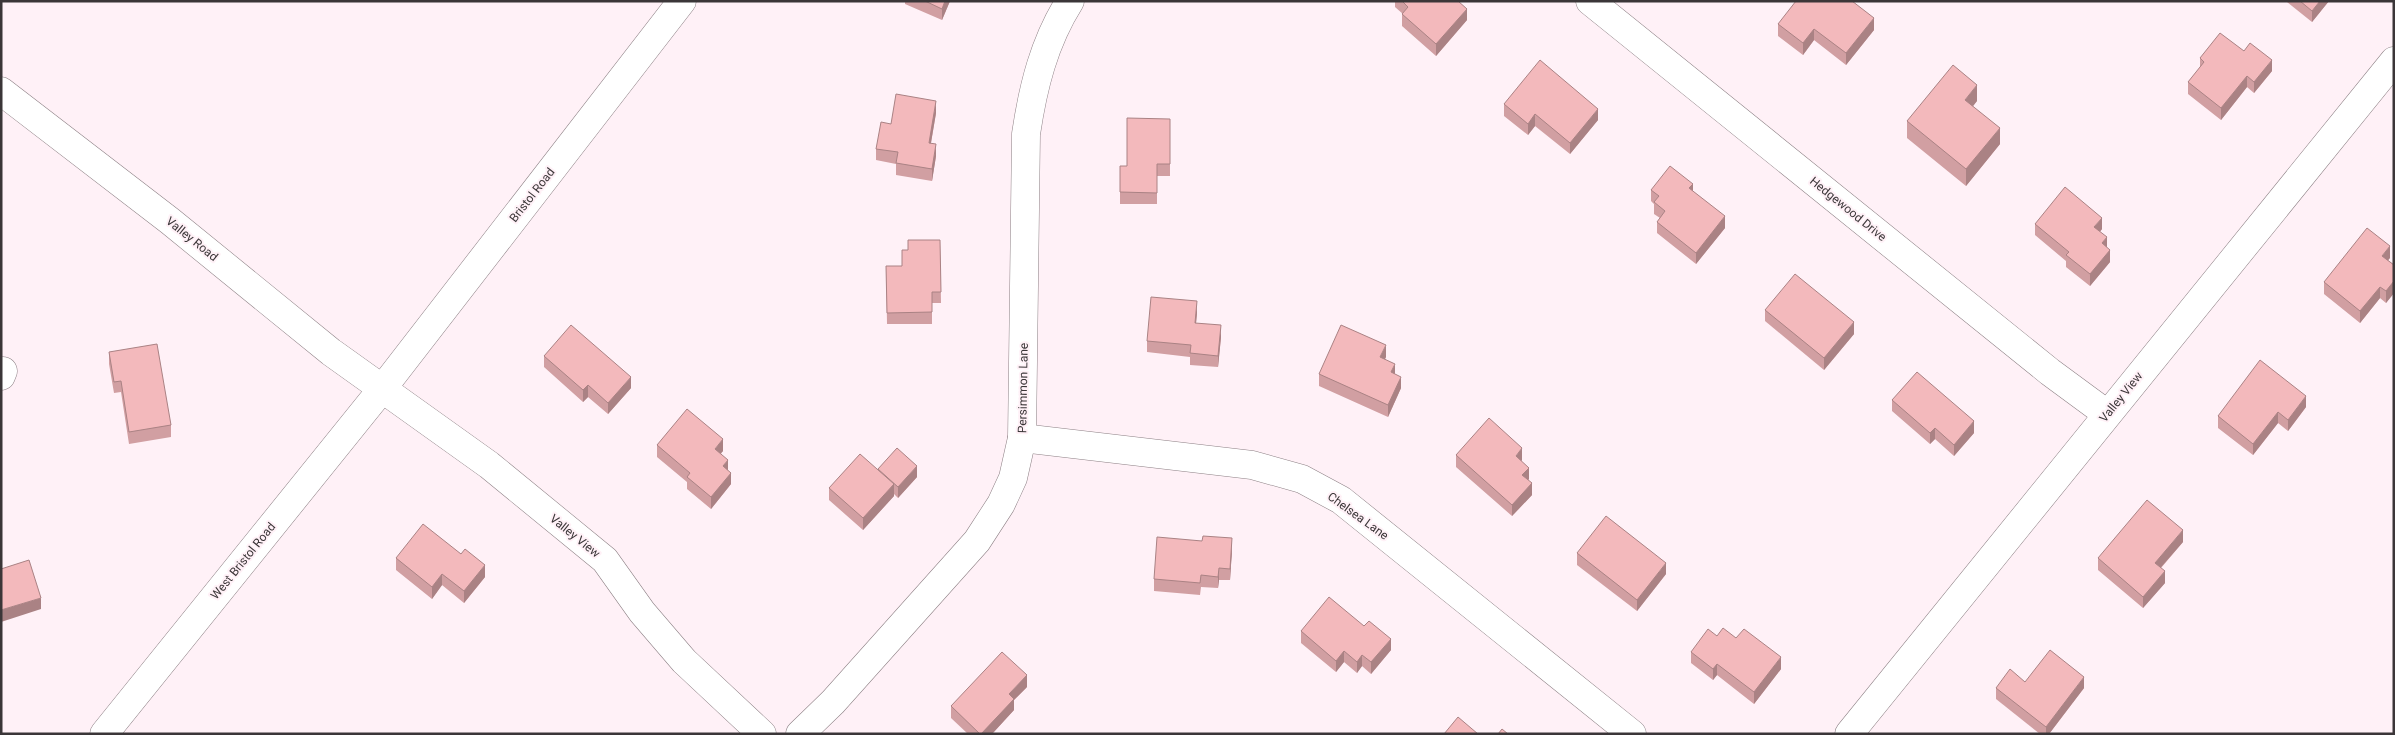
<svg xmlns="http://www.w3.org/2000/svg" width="2395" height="735" font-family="Roboto,sans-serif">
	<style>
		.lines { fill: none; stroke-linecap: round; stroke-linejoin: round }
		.minor-casing { stroke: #8d8085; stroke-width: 29 }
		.major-casing { stroke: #8d8085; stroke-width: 29 }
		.minor { stroke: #fff; stroke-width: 28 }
		.major { stroke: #fff; stroke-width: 28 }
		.wall { fill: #d19fa2 }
		.shaded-wall { fill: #aa8284 }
		.building { fill: #f3b9bc; stroke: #aa8284 }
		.labels { text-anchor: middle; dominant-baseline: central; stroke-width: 4; stroke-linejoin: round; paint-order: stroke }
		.street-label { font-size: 12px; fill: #3b3638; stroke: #fff1f7 }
	</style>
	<rect width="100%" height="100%" fill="#fff1f7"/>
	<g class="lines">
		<defs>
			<g id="minor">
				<path d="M1590,1L2050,372L2107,414"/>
				<path d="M1,91L170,221L331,352L489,465L605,560L642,612L684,661L762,734"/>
				<path d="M1,376L3,371"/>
				<path d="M1022,438L1252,465L1302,479L1341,500L1632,734"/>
				<path d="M800,734L833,702L977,541L1001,504L1013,478L1022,438L1026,134C1033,87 1044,42 1070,1"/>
				<path d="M1849,734L2394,61"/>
			</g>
			<path id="major" d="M104,734L382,389L682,1"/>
		</defs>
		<use href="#minor" class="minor-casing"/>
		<use href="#major" class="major-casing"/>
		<use href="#minor" class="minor"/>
		<use href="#major" class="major"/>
	</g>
	<g class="wall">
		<path d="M905,1H950L942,20L905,4Z"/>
		<path d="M1395,1H1458L1467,20L1436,56L1402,26V14H1403L1395,7Z"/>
		<path d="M2287,1H2329L2312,22L2287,2Z"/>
		<path d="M1778,24L1874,30L1846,65L1814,40L1803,55L1778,36Z"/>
		<path d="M2244,51L2272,71L2254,93L2247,87L2221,120L2188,94V82L2200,68V58Z"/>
		<path d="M1977,101L1973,106L2000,144L1966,186L1907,138V121Z"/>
		<path d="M1504,104L1598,120L1570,154L1535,126L1528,135L1504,116Z"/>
		<path d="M936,113L931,143L936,156L932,181L896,175V164L876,160V149L891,124Z"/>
		<path d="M1170,119V176H1157V204H1120V166H1127Z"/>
		<path d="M1651,190L1693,191L1725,228L1696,264L1657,233V222L1660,218L1654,214V204L1651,201Z"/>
		<path d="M2035,224L2102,229L2100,232L2107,247L2110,262L2090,286L2066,267V261L2035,235Z"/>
		<path d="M940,240L941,303H932V324H887L886,266H902L908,250Z"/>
		<path d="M2390,258L2388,260L2394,265V293L2386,303L2380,298L2360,323L2324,294V282Z"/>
		<path d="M1765,310L1854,334L1824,370L1765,321Z"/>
		<path d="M1197,313L1196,323L1221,337L1218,367L1190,365V357L1147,352V341Z"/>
		<path d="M109,352L171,425V437L129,444L121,392L114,393L109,364Z"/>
		<path d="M544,356L631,388L608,414L588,397L583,402L544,367Z"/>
		<path d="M1386,357L1385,359L1395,374L1401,388L1388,417L1319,386V374Z"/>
		<path d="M1892,400L1974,433L1954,456L1935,439L1930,444L1892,411Z"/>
		<path d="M2306,407L2288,431L2278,423L2253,455L2218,428V416Z"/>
		<path d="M657,445L723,451L721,453L728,470L731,484L711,509L687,489V482L657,457Z"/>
		<path d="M1456,455L1522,460L1521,461L1529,479L1528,480L1532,495L1512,516L1456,467Z"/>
		<path d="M878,470L917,477L898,498L894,494V496L863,530L829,500V488Z"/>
		<path d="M2183,542L2161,568L2165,583L2143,608L2098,570V558Z"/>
		<path d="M1232,550L1230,580H1219L1218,588L1201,587L1200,595L1154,591V579Z"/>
		<path d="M1577,553L1666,574L1637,611L1577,565Z"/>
		<path d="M461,554L485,577L464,603L442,585L432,599L396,570V558Z"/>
		<path d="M1301,631L1391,650L1371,674L1362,666L1357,673L1344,662L1336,672L1301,643Z"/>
		<path d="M1717,636L1781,669L1754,704L1717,675L1713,680L1691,663V652Z"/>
		<path d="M1027,687L1014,700V710L992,734H968L951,718V706Z"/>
		<path d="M1996,688H2084L2049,734H2040L1996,699Z"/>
	</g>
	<g class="shaded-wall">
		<path d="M945,1H950L942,20V9Z"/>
		<path d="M2320,1H2329L2312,22V11Z"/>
		<path d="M1467,9V20L1436,56V44Z"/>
		<path d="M1874,18V30L1846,65V53Z"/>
		<path d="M1814,29V40L1803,55V43Z"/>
		<path d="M2272,60V71L2254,93V82Z"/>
		<path d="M2247,76V87L2221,120V108Z"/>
		<path d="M1977,85V101L1965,116V100Z"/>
		<path d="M936,101V113L929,154V143Z"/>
		<path d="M1598,109V120L1570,154V143Z"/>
		<path d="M1535,114V126L1528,135V124Z"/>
		<path d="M2000,128V144L1966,186V169Z"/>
		<path d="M936,144V156L932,181V169Z"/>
		<path d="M1693,184V195L1689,188Z"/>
		<path d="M1725,216V228L1696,264V253Z"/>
		<path d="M2102,218V229L2094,239V227Z"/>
		<path d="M2107,237V249L2102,243Z"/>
		<path d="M2390,246V258L2382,267V256Z"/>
		<path d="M2110,250V262L2090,286V274Z"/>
		<path d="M2394,281V293L2386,303V291Z"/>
		<path d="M2380,287V298L2360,323V311Z"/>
		<path d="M1197,301V313L1195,334V323Z"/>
		<path d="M1854,322V334L1824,370V358Z"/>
		<path d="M1221,325V337L1218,367V356Z"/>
		<path d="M1386,345V357L1380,369V357Z"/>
		<path d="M1395,364V375L1391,372Z"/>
		<path d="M631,377V388L608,414V403Z"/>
		<path d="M1401,377V388L1388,417V405Z"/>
		<path d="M588,385V397L583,402V390Z"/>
		<path d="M2306,396V407L2288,431V420Z"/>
		<path d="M2278,412V423L2253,455V444Z"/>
		<path d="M1974,421V433L1954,456V445Z"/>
		<path d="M1935,428V439L1930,444V433Z"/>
		<path d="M723,439V451L715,460V449Z"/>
		<path d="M1522,448V460L1516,468V456Z"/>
		<path d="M728,460V472L723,466Z"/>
		<path d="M917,466V477L898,498V487Z"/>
		<path d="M1529,468V479L1522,486V475Z"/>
		<path d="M731,473V484L711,509V497Z"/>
		<path d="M1532,483V495L1512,516V505Z"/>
		<path d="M894,484V496L863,530V518Z"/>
		<path d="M2183,530V542L2155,574V563Z"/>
		<path d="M1232,538V550L1230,580V569Z"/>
		<path d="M1666,563V574L1637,611V600Z"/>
		<path d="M485,565V577L464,603V591Z"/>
		<path d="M1219,568V580L1218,588V577Z"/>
		<path d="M2165,571V583L2143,608V597Z"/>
		<path d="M442,574V585L432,599V587Z"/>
		<path d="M41,598V609L1,622V610Z"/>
		<path d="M1391,639V650L1371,674V662Z"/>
		<path d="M1344,651V662L1336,672V661Z"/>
		<path d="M1362,655V666L1357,673V662Z"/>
		<path d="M1781,657V669L1754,704V692Z"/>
		<path d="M1717,664V675L1713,680V669Z"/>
		<path d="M1027,675V687L1014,700V710L992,734H981L1009,694Z"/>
		<path d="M2084,677V688L2049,734H2046V727Z"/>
	</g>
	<g class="building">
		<path d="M925,1H945L942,9Z"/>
		<path d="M1402,1H1458L1467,9L1436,44L1402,14L1408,7Z"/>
		<path d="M1796,1H1852L1874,18L1846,53L1814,29L1803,43L1778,24Z"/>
		<path d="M2300,1H2320L2312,11Z"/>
		<path d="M2220,33L2244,51L2250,43L2272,60L2254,82L2247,76L2221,108L2188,82L2204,62L2200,58Z"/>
		<path d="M1540,60L1598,109L1570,143L1535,114L1528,124L1504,104Z"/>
		<path d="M1953,65L1977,85L1965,100L2000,128L1966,169L1907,121Z"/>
		<path d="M896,94L936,101L929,143L936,144L932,169L896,163L898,152L876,149L881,122L891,124Z"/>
		<path d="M1127,118L1170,119V164H1157V193L1120,192V166H1127Z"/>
		<path d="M1670,166L1693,184L1689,188L1725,216L1696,253L1657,222L1665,211L1654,202L1659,196L1651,190Z"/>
		<path d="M2065,187L2102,218L2094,227L2107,237L2102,243L2110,250L2090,274L2066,255L2069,252L2035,224Z"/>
		<path d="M2367,228L2390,246L2382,256L2394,265V281L2386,291L2380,287L2360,311L2324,282Z"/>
		<path d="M908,240H940L941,292H932V312L887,313L886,266H902V250H908Z"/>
		<path d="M1795,274L1854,322L1824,358L1765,310Z"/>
		<path d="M1151,297L1197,301L1195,323L1221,325L1218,356L1190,353L1191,345L1147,341Z"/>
		<path d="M571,325L631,377L608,403L588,385L583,390L544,356Z"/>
		<path d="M1341,325L1386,345L1380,357L1395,364L1391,372L1401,377L1388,405L1319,374Z"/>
		<path d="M157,344L171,425L129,432L121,381L114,382L109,352Z"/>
		<path d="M2260,360L2306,396L2288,420L2278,412L2253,444L2218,416Z"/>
		<path d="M1917,372L1974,421L1954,445L1935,428L1930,433L1892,400Z"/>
		<path d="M687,409L723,439L715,449L728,460L723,466L731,473L711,497L687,477L690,473L657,445Z"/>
		<path d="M1489,418L1522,448L1516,456L1529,468L1522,475L1532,483L1512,505L1456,455Z"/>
		<path d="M897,448L917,466L898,487L878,469Z"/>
		<path d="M860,454L894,484L863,518L829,488Z"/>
		<path d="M2147,500L2183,530L2155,563L2165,571L2143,597L2098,558Z"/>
		<path d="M1606,516L1666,563L1637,600L1577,553Z"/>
		<path d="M423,524L461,554L465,549L485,565L464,591L442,574L432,587L396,558Z"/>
		<path d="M1203,536L1232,538L1230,569L1219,568L1218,577L1201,575L1200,583L1154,579L1157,537L1202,541Z"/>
		<path d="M29,560L41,598L1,610V569Z"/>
		<path d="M1329,597L1364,626L1369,621L1391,639L1371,662L1362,655L1357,662L1344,651L1336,661L1301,631Z"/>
		<path d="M1723,628L1736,638L1744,629L1781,657L1754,692L1717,664L1713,669L1691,652L1708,629L1717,636Z"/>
		<path d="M2050,650L2084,677L2046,727L1996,688L2010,669L2025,682Z"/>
		<path d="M1002,652L1027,675L1009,694L1014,699L981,734H980L951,706Z"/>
		<path d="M1458,717L1478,734H1444Z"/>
		<path d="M1502,729L1508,734H1498Z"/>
	</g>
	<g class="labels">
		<g class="street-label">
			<text transform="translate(532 195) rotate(-52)">Bristol Road</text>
			<text transform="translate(1848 209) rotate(39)">Hedgewood Drive</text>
			<text transform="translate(192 239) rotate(39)">Valley Road</text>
			<text transform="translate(1023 388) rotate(-89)">Persimmon Lane</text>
			<text transform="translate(2121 397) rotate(-51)">Valley View</text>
			<text transform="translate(1358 516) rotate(36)">Chelsea Lane</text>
			<text transform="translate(575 536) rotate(39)">Valley View</text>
			<text transform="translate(243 561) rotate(-51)">West Bristol Road</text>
		</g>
	</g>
	<rect width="2395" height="735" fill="none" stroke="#3b3638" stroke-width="5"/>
</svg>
